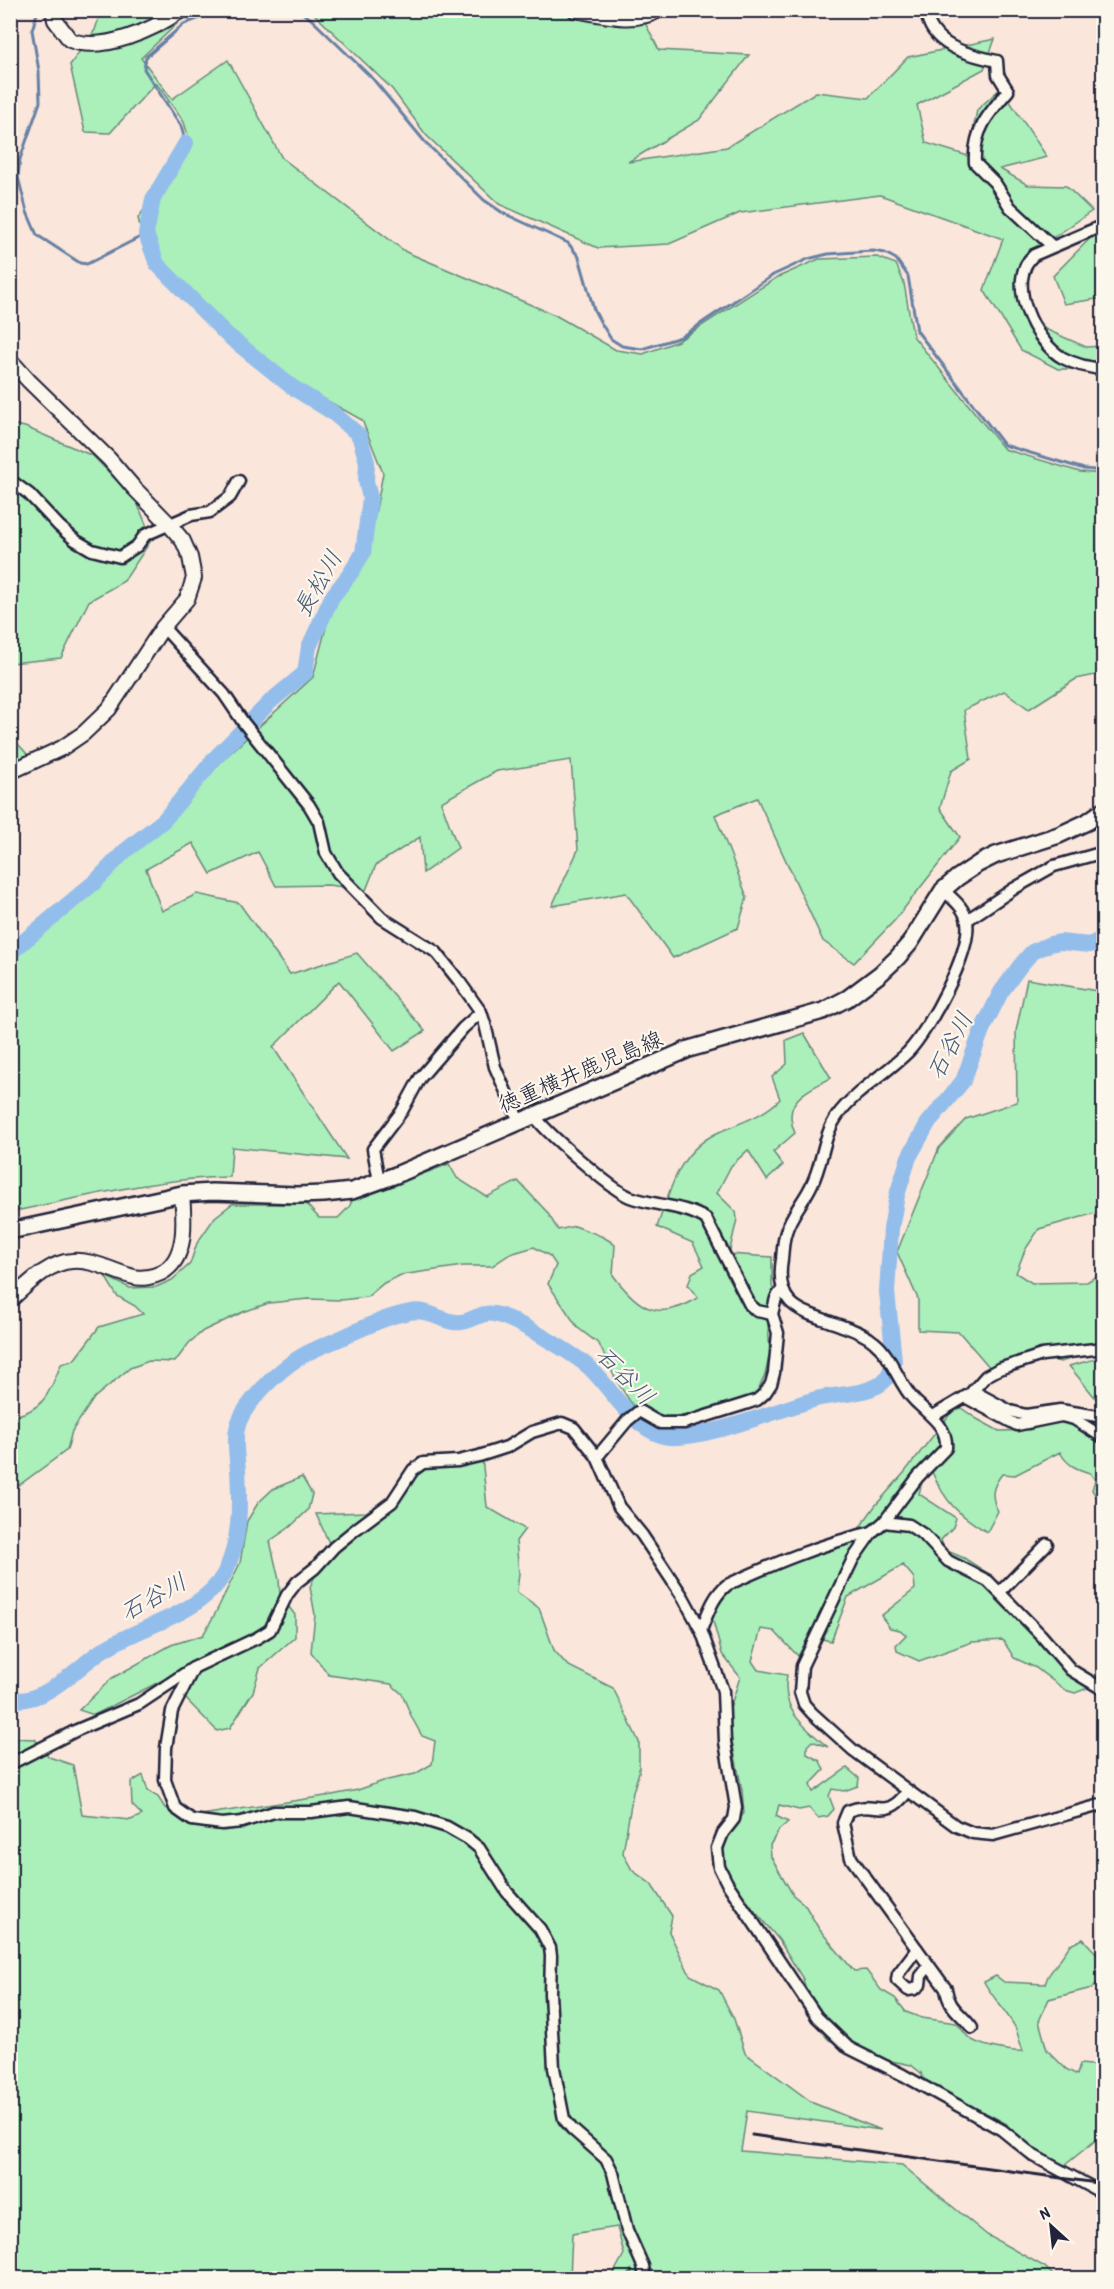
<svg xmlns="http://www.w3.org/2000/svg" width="1114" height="2289" font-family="'Patrick Hand','Klee One',sans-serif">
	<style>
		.green { fill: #abefba; stroke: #66887a; stroke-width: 1.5 }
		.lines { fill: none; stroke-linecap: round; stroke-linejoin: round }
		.stream { stroke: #6680a5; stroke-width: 3 }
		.river { stroke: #93beec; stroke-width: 16 }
		.minor-casing { stroke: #22223b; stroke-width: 15 }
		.tertiary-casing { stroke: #22223b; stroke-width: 18 }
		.secondary-casing { stroke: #22223b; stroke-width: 20 }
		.minor { stroke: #fbf7ec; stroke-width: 10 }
		.tertiary { stroke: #fbf7ec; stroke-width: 14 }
		.secondary { stroke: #fbf7ec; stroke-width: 15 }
		.rail { stroke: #22223b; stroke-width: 3 }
		.labels { text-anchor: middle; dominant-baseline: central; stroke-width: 4.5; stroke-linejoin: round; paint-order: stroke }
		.street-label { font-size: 22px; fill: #22223b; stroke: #fbf7ec }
		.water-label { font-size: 24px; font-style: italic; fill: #4a5979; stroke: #fbf7ec }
	</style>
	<rect width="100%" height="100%" fill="#fae6da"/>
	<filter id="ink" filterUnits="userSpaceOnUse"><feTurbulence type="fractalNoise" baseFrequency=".0167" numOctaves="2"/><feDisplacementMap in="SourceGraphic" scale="12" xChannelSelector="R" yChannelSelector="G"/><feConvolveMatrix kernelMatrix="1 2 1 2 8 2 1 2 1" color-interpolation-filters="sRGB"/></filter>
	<g filter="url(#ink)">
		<g class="green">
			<path d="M101,11H208L181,20L141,58L172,99L228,60L282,158L406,252L555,315L616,350L643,354L678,341L776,278L819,259L877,257L896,264L904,283L913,336L1004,449L1080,472L1103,474V677L1100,674L1076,679L1029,709L1004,691L964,710L971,759L951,771L940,808L960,837L895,920L854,963L823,941L757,798L715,815L747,897L738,928L673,958L626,893L552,906L578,850L571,760L497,771L441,802L458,848L423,873L420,837L376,865L366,890L328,885L276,886L258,852L211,874L193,843L146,869L162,911L197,894L239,903L290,974L357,953L425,1031L394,1051L339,981L273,1047L347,1159L232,1147L230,1177C156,1178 83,1197 11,1212L10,962L131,852L228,755L313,677L331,608L367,557L383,473L362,420L267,367L148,260L138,218L191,146L184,122L156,83L110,133L85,132L70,65L95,30Z"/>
			<path d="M311,11H639L659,50L749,55L699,120L628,162L727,147L816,92L868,98L908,57L995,39L984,69L917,105L926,143L968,156L977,110L1001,88L1047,157L1000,169L1028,185L1066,186L1092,211L1040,247L1021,298L1045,329L1086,347L1103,346V369H1058L1021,350L984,290L1003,239L880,195L740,213L669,244L598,248L499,204L426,135L392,89Z"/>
			<path d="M1103,225V298L1064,304L1053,276Z"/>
			<path d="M11,424L25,427L93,456L136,500L152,539L124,581L89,601L61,658L11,663Z"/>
			<path d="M10,735L27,754L11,766H10Z"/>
			<path d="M1027,979L1103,992V1211L1039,1229L1025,1250L1016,1273L1032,1283L1087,1282L1103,1272V1348L1061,1362L1041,1358L991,1369L959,1332L918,1330V1299L897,1252L939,1148L966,1119L1017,1102L1016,1031Z"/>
			<path d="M804,1033L831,1078C806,1091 781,1101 795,1133L773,1152L783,1165L767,1180L748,1150L731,1166L717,1193L736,1212L737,1219L729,1254L772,1257V1285L775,1300L767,1311L770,1353L765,1375L757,1392L745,1401L694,1415L651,1417L635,1409L616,1380L599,1344L578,1328L548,1284L556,1265L550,1256L534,1247L510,1254L492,1266H463L401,1275L384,1283L367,1297L341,1300L308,1299L269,1303L243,1312L203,1331L189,1343L175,1362L149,1361L130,1368L94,1398L72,1431L67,1450L11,1491V1416C43,1412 50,1392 61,1364L74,1360L99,1327L143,1314L135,1306L117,1296L105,1276L130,1288L156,1287L172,1280L190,1264L197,1243L215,1217L232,1204H306L319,1218H338L349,1207L354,1197L380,1190L449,1164L457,1178L487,1197L518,1181L547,1212L558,1230L575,1226C589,1232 604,1235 615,1245L613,1275C639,1310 658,1322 698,1298L688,1285L692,1273L704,1266L693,1243L657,1227C671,1188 678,1151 719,1132C740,1123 764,1116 780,1099L772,1077L787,1064L786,1040Z"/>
			<path d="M1103,1357H1104L1103,1407L1069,1366Z"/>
			<path d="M957,1405L977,1419L999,1431L1029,1430L1057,1421L1103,1429V1507L1092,1490L1095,1480L1090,1473C1076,1469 1067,1465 1060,1452L1015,1475L1002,1474C992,1487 990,1496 998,1511L987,1532C956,1513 946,1503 931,1470L922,1482L919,1494L956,1518L953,1527L941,1540L945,1550L964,1558L989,1574L997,1594L1071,1674L1088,1688L1075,1693L1065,1690L1036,1668L1014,1658L1003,1640L972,1642L919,1661L897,1651L896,1645L906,1635L900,1630L890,1628L881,1616L915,1589L914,1578L903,1565L848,1597L831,1641L809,1636L798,1656L774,1631L761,1629L752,1661L758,1670L787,1675C781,1711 803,1726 828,1747L812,1741L807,1746V1754L820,1761L824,1770L810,1785L813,1792L847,1768L859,1778L858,1786L844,1791L832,1789L829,1796L834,1809L828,1816L818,1818L809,1808L799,1810L779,1805L776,1816L788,1822L779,1830L770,1845L771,1857L793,1895L805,1905L819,1929L854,1971L866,1970L881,1990L895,1998L906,2012L922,2018L956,2023C961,2027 964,2033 968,2037C977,2046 1011,2052 1023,2051C1020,2043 1018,2034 1015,2027C1006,2011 993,1998 984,1982L996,1976L1004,1982L1045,1984L1048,1976L1070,1945L1083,1939L1099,1956L1103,1977L1092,1988L1049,1999L1039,2021L1047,2050L1066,2069L1077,2075L1080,2064L1103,2066V2090L1097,2091L1103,2105V2136H1101L1065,2165L1016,2148L1007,2124L988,2114L932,2096L921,2073L911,2065L882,2059L829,2040L816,2025L803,1979L779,1940L744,1898L727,1871L722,1855L728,1837L744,1813L742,1790L730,1732V1708L740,1677L722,1654L711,1614L726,1590L748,1573L850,1541L875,1506L904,1473Z"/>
			<path d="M482,1457L487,1507L525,1529L516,1541L519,1573L517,1592L539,1608L554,1650L567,1665L613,1688L639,1742V1772L633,1792L623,1853L632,1870L651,1884L672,1916L669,1932L690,1975L719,1990L734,2019L745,2053L813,2103L881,2130L747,2111L741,2151L902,2165L987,2235L1045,2267L1056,2278H631V2270L625,2278H611L624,2254L617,2227L572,2234L570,2278H11L10,1738L35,1739L49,1757L73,1765L82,1815L131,1820L142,1815L132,1805L131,1782L143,1775L148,1791L158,1797L165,1808L201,1815L332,1795L358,1790L383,1781L415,1774L432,1764L435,1741L422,1736L412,1718L402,1694L391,1684L329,1675L311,1652L315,1615L310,1587L329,1543L316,1514L366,1512L383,1502L406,1476L422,1466Z"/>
			<path d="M302,1477L312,1494L308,1510L290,1527L270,1541L279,1580L280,1595L295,1615V1637L260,1668L253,1692L230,1728L217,1731L186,1699L163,1680L94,1715L79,1710L112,1678L171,1645L203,1635L216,1612L240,1563L247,1521L258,1503L273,1489Z"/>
		</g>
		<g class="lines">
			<g class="stream">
				<path d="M38,10L32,30L39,71L40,102L20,159L18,177L27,212L37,235L80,263L87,264L146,234"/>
				<path d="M298,10L311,19L373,79L425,142L484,200L503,213L568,243L579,257L594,310L601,323L611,339L622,346L642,349L681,337L773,275L808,259L828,254L856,252L873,251L885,253L896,259L908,276L917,331L1004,445L1084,469L1104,471"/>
				<path d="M186,143L181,126L144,69L146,57L184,24L221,10"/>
			</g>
			<g class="river">
				<path d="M10,953L96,881L125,851L164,820L216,757L271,701L305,673L309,647L332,597L350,574L363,553L370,498L366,481L367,462L359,435L332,412L292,387L226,334L157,264L146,234L153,199L186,143"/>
				<path d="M10,1699C41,1706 74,1671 97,1654C133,1627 201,1616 224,1574C241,1542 240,1505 238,1470C237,1457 234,1442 237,1429C241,1405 281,1368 302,1356C317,1347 334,1342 350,1334C370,1325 388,1316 410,1312C431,1308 442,1324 461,1322C473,1321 482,1311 494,1314C513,1317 576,1355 591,1369C614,1392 630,1425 663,1436C690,1445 784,1408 816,1399C836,1394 861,1395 879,1385C888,1380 891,1370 894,1360L887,1292L891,1229L897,1195L909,1157L928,1123L963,1081L982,1030L1001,992L1020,966L1032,952L1050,944L1060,942L1090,945L1104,938"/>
			</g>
			<defs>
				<g id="minor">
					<path d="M926,10C929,46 969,55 997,61L998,75L1008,91C988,114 973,131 975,163L995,183L1010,207L1052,246"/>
					<path d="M1104,225L1034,255C1004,280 1035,343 1063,358C1076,365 1090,368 1104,369"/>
					<path d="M10,480L29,494L59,526L75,540L92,550L120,557L137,546L145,535L191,515L210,512L230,497L239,481"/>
					<path d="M163,627L224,694L243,722L309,805L319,822L326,853L338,873L382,918L436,952L459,981L481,1012L485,1024L495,1067L519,1121"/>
					<path d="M943,890C953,899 965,908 967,922C972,951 929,1030 908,1052C886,1074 855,1091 837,1116C823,1136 823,1162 812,1184C805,1200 791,1214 786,1232C783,1240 783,1250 782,1259C774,1309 803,1311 842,1326C854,1330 865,1334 874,1342C893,1357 898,1384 915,1401C929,1415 948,1426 946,1448L918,1477L884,1522L872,1532L853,1559L802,1666L800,1692L804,1704L812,1713L853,1750L956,1826L973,1833L993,1835L1104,1804"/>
					<path d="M967,920L1015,888L1054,866L1104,852"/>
					<path d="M534,1115C544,1131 612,1190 630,1197C655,1206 683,1205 706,1219L750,1305L757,1311L772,1314"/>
					<path d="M379,1181L373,1149L402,1111L420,1078L463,1028L481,1012"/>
					<path d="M973,1391L1010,1411L1026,1415L1060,1410L1104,1417"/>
					<path d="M965,1397L1017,1425L1061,1416L1074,1419L1104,1438"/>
					<path d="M933,1416L970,1394L986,1376L999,1369L1042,1355L1104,1348"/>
					<path d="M597,1457L627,1421L639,1411L660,1423H684L745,1404L757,1400L765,1393L771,1384L774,1373L778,1333L772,1314L776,1298L781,1291"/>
					<path d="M884,1522L909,1525L924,1535L948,1561L988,1581L1041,1635L1071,1670L1104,1690"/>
					<path d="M1000,1592L1047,1544"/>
					<path d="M701,1630C708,1613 713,1596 727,1585C775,1563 821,1544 872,1532"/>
					<path d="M193,1669L172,1711L166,1748L165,1780L175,1808L192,1820L222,1824L242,1822L274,1812H311L349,1807L415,1817L447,1827L468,1839L479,1848L507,1892L540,1929L550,1948L551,1956L550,1993L554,2068L564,2119L572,2129L606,2159L613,2173L627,2230L643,2266L645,2278"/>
					<path d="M10,1764L77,1730L139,1704L193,1668L257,1638L270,1630L287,1595L297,1582L315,1568L334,1547L356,1529L392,1502L413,1470L423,1463L458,1461L479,1456L507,1447L532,1432L562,1423L574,1428L597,1457L619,1507L642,1535L683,1597L701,1630L713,1663L723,1691L725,1742L736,1807L734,1819L723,1833L717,1848L719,1867L727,1883L817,2017L849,2048L903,2075L1002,2130L1034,2156L1104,2194"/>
					<path d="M908,1791C884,1823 877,1799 848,1811L843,1823L851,1858L946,1989C949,2009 960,2012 972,2028"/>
					<path d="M917,1949L898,1974L897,1980L908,1990L915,1989L920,1985L921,1976L929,1966"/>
				</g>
				<g id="tertiary">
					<path d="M53,10L55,20L70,40C102,53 154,30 181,10"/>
					<path d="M575,10C603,15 633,24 659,10"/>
					<path d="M10,360L29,381L109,459L134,488L169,524L183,541L190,557L194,578L187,599L163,627L109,709L84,733L62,748L10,772"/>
					<path d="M10,1300C27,1285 49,1262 72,1261C93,1259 114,1272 134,1277C142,1279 153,1277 161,1273C188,1259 184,1220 182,1194"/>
				</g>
				<path id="secondary" d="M10,1231L182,1194L212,1192L297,1195L324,1194L352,1191L396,1175L689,1049L823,1011L848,998L880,974L897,958L910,943L943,890L957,878L978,864L996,855L1059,835L1087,822L1104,810"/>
			</defs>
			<use href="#minor" class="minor-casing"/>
			<use href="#tertiary" class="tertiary-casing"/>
			<use href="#secondary" class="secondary-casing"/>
			<use href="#minor" class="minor"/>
			<use href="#tertiary" class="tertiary"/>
			<use href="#secondary" class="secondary"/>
			<path class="rail" d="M752,2135L1104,2184"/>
		</g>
	</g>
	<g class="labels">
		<g class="street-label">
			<text transform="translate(580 1071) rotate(-23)">徳重横井鹿児島線</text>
		</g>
		<g class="water-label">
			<text transform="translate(317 583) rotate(-60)">長松川</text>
			<text transform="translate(949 1045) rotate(-63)">石谷川</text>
			<text transform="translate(626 1375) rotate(45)">石谷川</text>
			<text transform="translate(153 1596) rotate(-29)">石谷川</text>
		</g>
	</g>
	<rect width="1114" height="2289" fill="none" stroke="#fbf7ec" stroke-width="36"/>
	<rect x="18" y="18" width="1078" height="2253" fill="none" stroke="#22223b" stroke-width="2" filter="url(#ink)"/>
	<g transform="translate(1051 2226) rotate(333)" stroke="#fbf7ec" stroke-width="4.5" paint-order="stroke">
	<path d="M0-4.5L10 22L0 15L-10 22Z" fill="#22223b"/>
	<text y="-9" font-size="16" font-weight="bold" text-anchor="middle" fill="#22223b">N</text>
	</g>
</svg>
